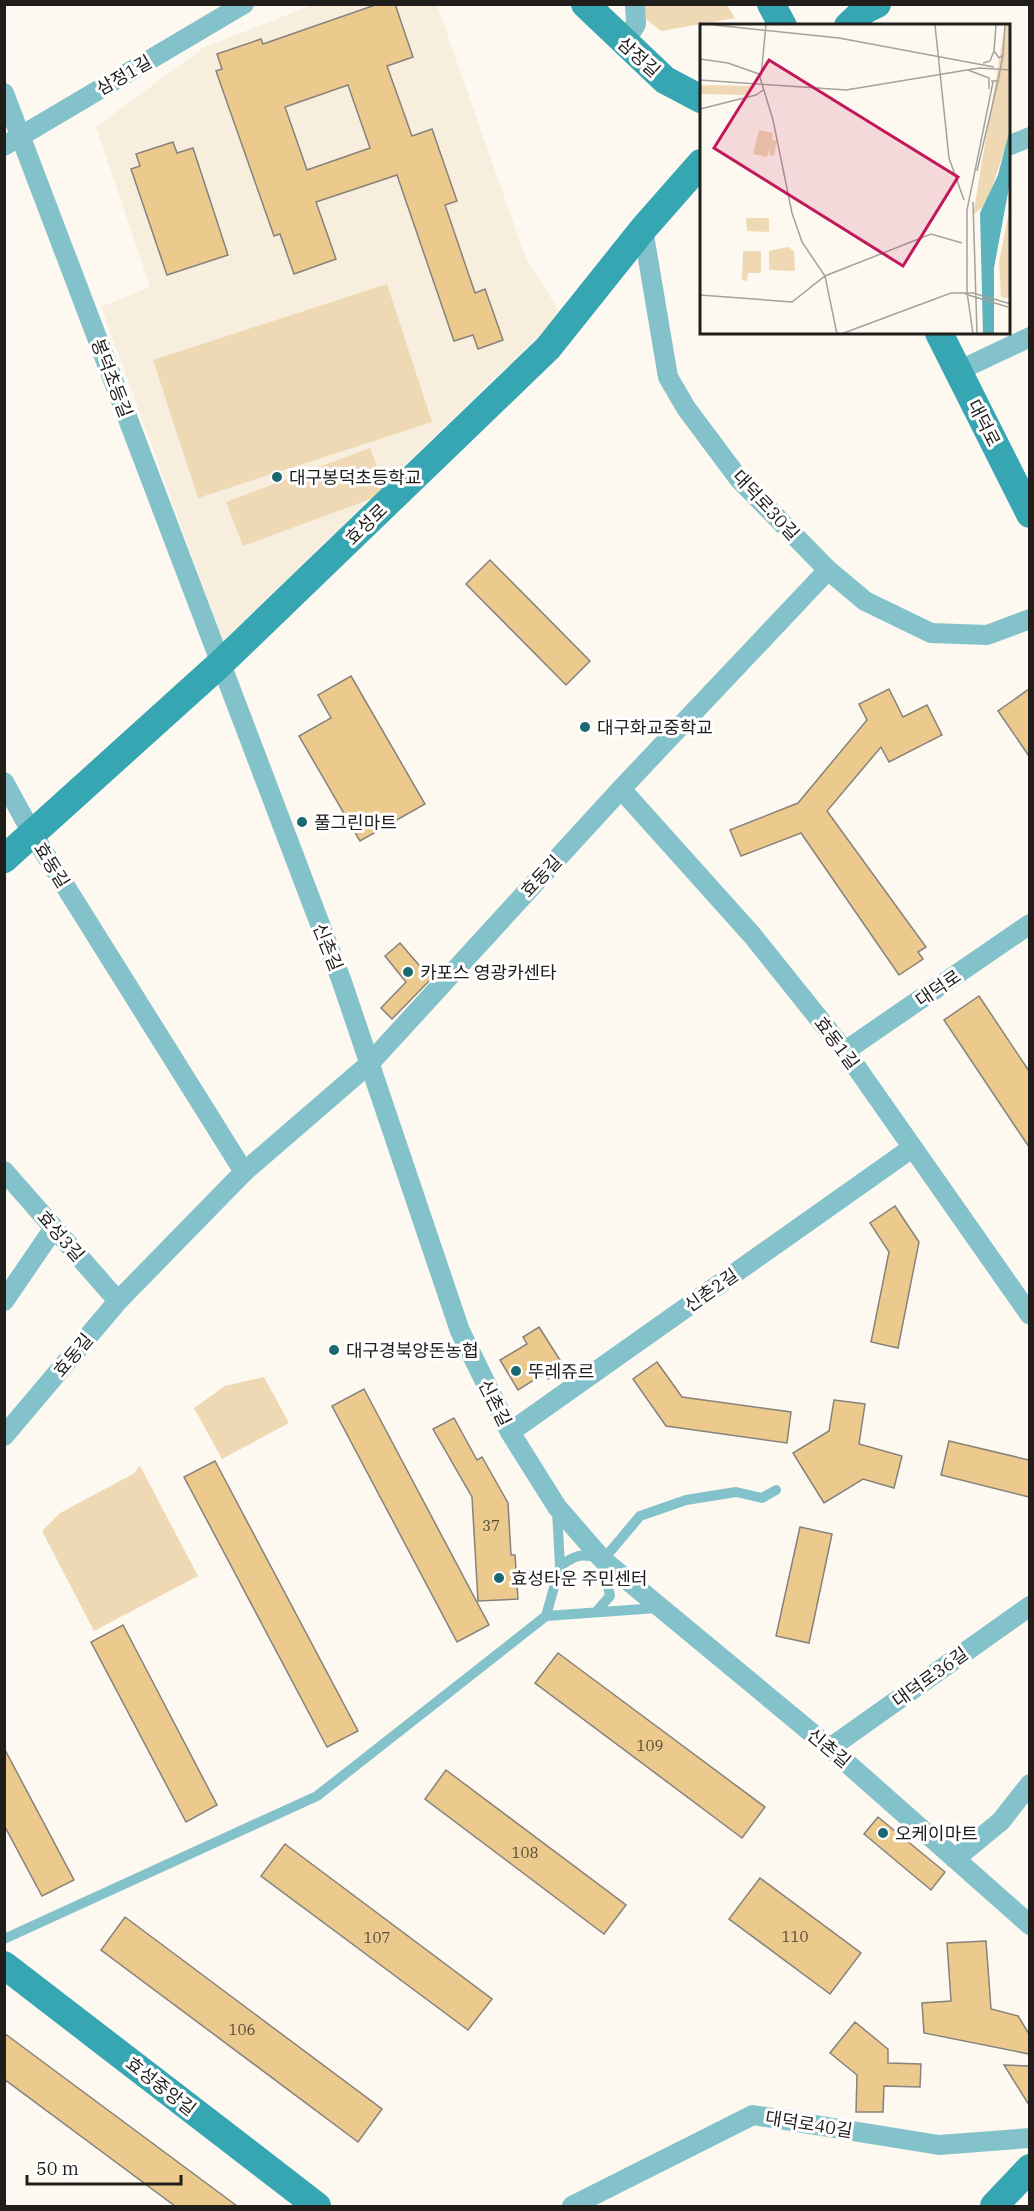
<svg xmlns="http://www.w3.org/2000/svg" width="1034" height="2211" font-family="'IBM Plex Serif','Noto Sans KR',serif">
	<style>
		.built { fill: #f7eede }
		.green { fill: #eed9b4 }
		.building { fill: #ecca8e; stroke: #87827a; stroke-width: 1.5; fill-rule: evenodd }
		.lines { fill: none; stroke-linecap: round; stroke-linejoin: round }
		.lane { stroke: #83c2cb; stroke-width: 10 }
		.street { stroke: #83c2cb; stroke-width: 20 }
		.secondary { stroke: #36a6b3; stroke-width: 28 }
		.poi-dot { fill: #1c6870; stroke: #fff; stroke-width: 2 }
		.labels { text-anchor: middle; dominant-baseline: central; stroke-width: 6; stroke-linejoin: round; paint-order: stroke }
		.number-label { font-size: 15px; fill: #534938 }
		.street-label { font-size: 18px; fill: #201e1b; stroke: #fff }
		.poi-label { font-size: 18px; fill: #201e1b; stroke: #fff; text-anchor: start }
		.inset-road { fill: none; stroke: #a5a19b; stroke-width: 1.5 }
		.view { fill: #c2185b; fill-opacity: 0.15; stroke: #c2185b; stroke-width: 3 }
		.inset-edge { fill: none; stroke: #201e1b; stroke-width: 3 }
	</style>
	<rect width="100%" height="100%" fill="#fef9f0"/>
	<path class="built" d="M312,5H437L525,256L561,314L223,641L101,307L150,287L96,127L203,48Z"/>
	<g class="green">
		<path d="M628,5H727L735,18L661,31Z"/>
		<path d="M387,284L432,422L198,498L153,360Z"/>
		<path d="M370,448L387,493L243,546L226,502Z"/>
		<path d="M264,1377L289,1423L222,1459L194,1408L225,1386Z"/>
		<path d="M140,1466L198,1576L94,1631L42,1531L60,1513L133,1474Z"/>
	</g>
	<g class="building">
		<path d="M378,4H395L413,57L387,66L412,136L432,129L457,201L445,205L475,293L485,289L503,340L478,349L473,335L454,341L397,175L316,202L336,259L294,274L280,234L274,236L216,71L222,69L217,54L261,39L263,44ZM348,85L370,148L307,170L285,107Z"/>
		<path d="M173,142L177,153L193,148L228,255L167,275L131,169L140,166L136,154Z"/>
		<path d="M490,560L590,661L566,685L466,584Z"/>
		<path d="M351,676L425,804L360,841L299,736L331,718L318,695Z"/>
		<path d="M889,689L903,717L927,705L942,735L889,762L881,747L827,811L926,947L918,952L923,959L899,975L801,833L741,856L730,830L798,803L867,720L859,704Z"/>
		<path d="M1029,689V756L998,711Z"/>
		<path d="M400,943L431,979L392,1019L381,1008L406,982L385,956Z"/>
		<path d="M979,996L1029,1071V1147L944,1020Z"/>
		<path d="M895,1206L919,1242L898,1348L871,1342L889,1252L870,1223Z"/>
		<path d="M539,1327L565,1368L548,1379L545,1373L518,1390L500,1360L527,1344L523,1337Z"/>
		<path d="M657,1362L682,1397L791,1412L787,1443L666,1426L633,1379Z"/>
		<path d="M364,1389L489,1625L457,1642L332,1406Z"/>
		<path d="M834,1400L865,1404L859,1444L902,1456L894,1488L863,1479L824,1503L793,1453L829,1431Z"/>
		<path d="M454,1418L477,1460L482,1457L508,1503L511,1555H515L518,1599L478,1601L472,1497L433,1429Z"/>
		<path d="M949,1441L1029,1460V1497L941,1475Z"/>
		<path d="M215,1461L358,1731L327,1747L184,1477Z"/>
		<path d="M800,1527L832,1534L809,1643L776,1636Z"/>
		<path d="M123,1625L217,1805L186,1822L91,1642Z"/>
		<path d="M558,1653L765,1807L742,1838L535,1683Z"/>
		<path d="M4,1748L74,1880L42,1896L4,1825Z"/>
		<path d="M446,1770L626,1905L604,1934L425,1799Z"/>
		<path d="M878,1817L945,1872L931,1890L864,1834Z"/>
		<path d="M285,1844L492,1999L468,2030L261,1876Z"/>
		<path d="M760,1878L861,1953L830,1994L729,1919Z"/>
		<path d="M125,1917L382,2109L358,2142L101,1950Z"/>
		<path d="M986,1941L991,2009L1018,2016L1029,2034V2054L924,2033L922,2003L951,2001L947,1943Z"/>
		<path d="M855,2022L888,2049V2063L921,2064L920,2087L884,2086L883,2112H856L857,2075L830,2053Z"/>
		<path d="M4,2033L237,2206H175L4,2079Z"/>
		<path d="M1004,2065L1029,2066V2105Z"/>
	</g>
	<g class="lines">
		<g class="lane">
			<path d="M603,1560L640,1516L686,1500L736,1492L762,1498L776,1490"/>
			<path d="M560,1566C573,1557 581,1552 597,1558"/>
			<path d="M596,1612L610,1596L603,1561"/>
			<path d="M546,1616L560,1566L557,1511"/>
			<path d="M4,1939L317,1796L546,1616L657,1608"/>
		</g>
		<g class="street">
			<path d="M624,44L636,24L635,4"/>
			<path d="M4,93L342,982L460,1331L510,1432L557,1507L603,1560L830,1748L1030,1925"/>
			<path d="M4,146L244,4"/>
			<path d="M1008,146L1030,137"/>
			<path d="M643,229L668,377L686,408L739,479L828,570L865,601L931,633L987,635L1030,619"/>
			<path d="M958,371L1030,337"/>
			<path d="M4,782L32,833L244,1172"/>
			<path d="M621,789L752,935L845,1051L1030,1315"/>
			<path d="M845,1051L1030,924"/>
			<path d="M4,1171L118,1301"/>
			<path d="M4,1301L54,1228"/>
			<path d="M510,1432L912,1148"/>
			<path d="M4,1436L118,1301L244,1172L369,1064L621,789L828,570"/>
			<path d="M830,1748L1030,1606"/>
			<path d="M955,1859L1001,1821L1030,1784"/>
			<path d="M572,2206L753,2115L939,2145L1030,2138"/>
		</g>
		<g class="secondary">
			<path d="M585,4L665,80L701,99"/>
			<path d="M771,4L783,26"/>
			<path d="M848,26L865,10L877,4"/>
			<path d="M939,333L1030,514"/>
			<path d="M4,859L220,664L548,348L643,229L701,163"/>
			<path d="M4,1965L317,2206"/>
			<path d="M994,2206L1030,2168"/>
		</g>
	</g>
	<g class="poi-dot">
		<circle cx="277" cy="477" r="6"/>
		<circle cx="585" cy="727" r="6"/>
		<circle cx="302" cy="822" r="6"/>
		<circle cx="408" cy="972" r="6"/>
		<circle cx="334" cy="1350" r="6"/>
		<circle cx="516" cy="1371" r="6"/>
		<circle cx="499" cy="1578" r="6"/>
		<circle cx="883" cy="1833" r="6"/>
	</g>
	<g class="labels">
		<g class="number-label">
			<text x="491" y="1525">37</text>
			<text x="650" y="1745">109</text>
			<text x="525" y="1852">108</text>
			<text x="795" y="1936">110</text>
			<text x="377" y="1937">107</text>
			<text x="242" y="2029">106</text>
		</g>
		<g class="street-label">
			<text transform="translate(639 57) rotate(42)">삼정길</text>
			<text transform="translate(124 75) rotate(-30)">삼정1길</text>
			<text transform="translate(112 378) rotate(69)">봉덕초등길</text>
			<text transform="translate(984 423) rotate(63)">대덕로</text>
			<text transform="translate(766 505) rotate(47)">대덕로30길</text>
			<text transform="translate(366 524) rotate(-44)">효성로</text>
			<text transform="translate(52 865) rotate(58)">효동길</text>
			<text transform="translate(541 876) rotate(-47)">효동길</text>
			<text transform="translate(328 947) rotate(68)">신촌길</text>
			<text transform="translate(938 988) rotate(-34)">대덕로</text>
			<text transform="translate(837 1043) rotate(53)">효동1길</text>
			<text transform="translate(61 1236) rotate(49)">효성3길</text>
			<text transform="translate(711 1290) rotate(-35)">신촌2길</text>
			<text transform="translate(73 1355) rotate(-50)">효동길</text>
			<text transform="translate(495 1403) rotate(63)">신촌길</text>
			<text transform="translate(930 1677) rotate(-36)">대덕로36길</text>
			<text transform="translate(829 1748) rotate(40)">신촌길</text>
			<text transform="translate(161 2086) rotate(38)">효성중앙길</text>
			<text transform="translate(809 2124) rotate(9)">대덕로40길</text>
		</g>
		<g class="poi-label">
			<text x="289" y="477">대구봉덕초등학교</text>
			<text x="597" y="727">대구화교중학교</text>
			<text x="314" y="822">풀그린마트</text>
			<text x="420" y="972">카포스 영광카센타</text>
			<text x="346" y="1350">대구경북양돈농협</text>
			<text x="528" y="1371">뚜레쥬르</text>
			<text x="511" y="1578">효성타운 주민센터</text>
			<text x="895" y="1833">오케이마트</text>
		</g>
	</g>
	<g transform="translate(700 24)">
		<rect width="310" height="310" fill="#fef9f0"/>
		<path d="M305,1H310L311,107L286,181L273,191ZM0,61L55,62L46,71L0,70ZM59,106L73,109L72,116L77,117L74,132L69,131L70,123L67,133L53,130ZM310,183V272L306,274L301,273L299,238ZM46,194H69V208L47,207ZM88,223L94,227L95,247L69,246V227ZM43,227H61V249H48L47,257L42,256Z" fill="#eed9b4"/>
		<path d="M310,105V158L294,244V310H283L280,189L298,151Z" fill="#5bb3be"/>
		<path class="inset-road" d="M14,1L139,14L294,43M235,1L249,134L264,176M296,1L294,27L299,34L303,31L305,1M0,35L28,39L59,50M283,39L290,37L294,27M268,46L289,54V65M59,50L73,96L92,189L102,218L125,252L137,310M61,52L66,1M0,56L146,66L279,44L311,46M298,57L303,31M0,85L56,71L63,66M277,147L298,57H291M273,178L277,310M265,270L308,283M0,271L92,278L125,252L231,210L262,219M141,310L251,269H273L311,280M273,310L267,268V186L293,58"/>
		<path class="view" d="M69,36L258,153L203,242L14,124Z"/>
		<rect width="310" height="310" class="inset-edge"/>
	</g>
	<rect width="1034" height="2211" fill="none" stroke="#201e1b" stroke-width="12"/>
	<path d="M27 2175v9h154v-9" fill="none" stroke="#201e1b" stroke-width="3"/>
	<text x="36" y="2175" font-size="18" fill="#201e1b" stroke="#ffffff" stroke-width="4.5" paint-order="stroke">50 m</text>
</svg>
